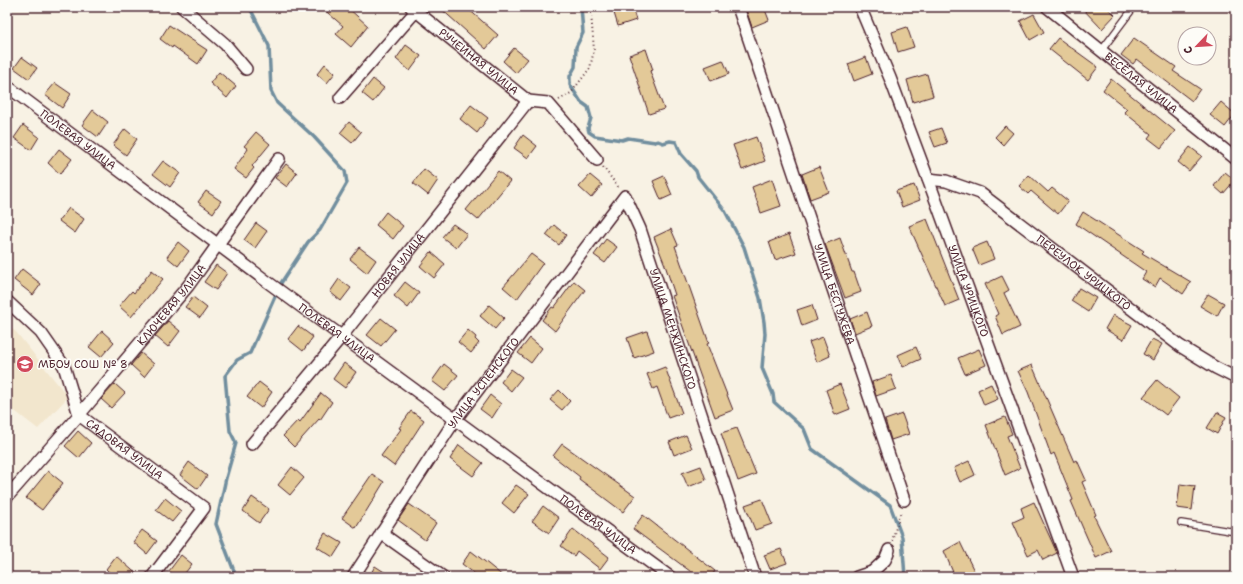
<svg xmlns="http://www.w3.org/2000/svg" width="1243" height="584" font-family="'Shantell Sans',sans-serif">
	<style>
		.built { fill: #f2e6cd }
		.lines { fill: none; stroke-linecap: round; stroke-linejoin: round }
		.stream { stroke: #718e9e; stroke-width: 3.5 }
		.building { fill: #e3c998; stroke: #4a1f2b }
		.service-casing { stroke: #4a1f2b; stroke-width: 8 }
		.minor-casing { stroke: #4a1f2b; stroke-width: 14 }
		.path { stroke: #4a1f2b; stroke-width: 2; stroke-dasharray: 1 3; stroke-linecap: butt }
		.service { stroke: #fdfcf7; stroke-width: 5.5 }
		.minor { stroke: #fdfcf7; stroke-width: 11 }
		.labels { text-anchor: middle; dominant-baseline: central; stroke-width: 3.5; stroke-linejoin: round; paint-order: stroke }
		.street-label { font-size: 11px; fill: #4a1f2b; stroke: #fdfcf7 }
		.poi-label { font-size: 11px; fill: #4a1f2b; stroke: #fdfcf7; text-anchor: start }
	</style>
	<rect width="100%" height="100%" fill="#f8f2e4"/>
	<filter id="ink" filterUnits="userSpaceOnUse"><feTurbulence type="fractalNoise" baseFrequency=".025" numOctaves="2"/><feDisplacementMap in="SourceGraphic" scale="8" xChannelSelector="R" yChannelSelector="G"/><feConvolveMatrix kernelMatrix="1 2 1 2 8 2 1 2 1" color-interpolation-filters="sRGB"/></filter>
	<g filter="url(#ink)">
		<path class="built" d="M7,325L16,332L68,397L38,429L7,405Z"/>
		<g class="lines">
			<g class="stream">
				<path d="M581,7L583,33L576,47L575,67L570,76V85L581,102L588,107L591,118L588,128L589,132L595,136L622,140L628,138L655,142L658,141L663,143L670,141L676,142L681,154L696,171L698,177L725,211L744,247L760,298L764,322L765,334L762,368L773,394L774,402L804,429L812,449L890,505L902,537L905,577"/>
				<path d="M233,577L234,571L216,524L226,478L236,443L230,431L225,376L237,360L250,353L281,283L308,242L320,230L347,183L345,171L314,137L277,103L271,91L269,46L252,12L248,7"/>
			</g>
		</g>
		<g class="building">
			<path d="M321,7H347L368,26L351,47L336,34L343,26Z"/>
			<path d="M439,7H466L498,35L486,49Z"/>
			<path d="M632,7L636,20L618,26L614,13Z"/>
			<path d="M745,7H764L769,20L752,27Z"/>
			<path d="M1081,7H1107L1115,15L1102,29Z"/>
			<path d="M1034,14L1044,32L1030,40L1020,21Z"/>
			<path d="M169,25L207,50L198,64L173,46L172,48L160,39Z"/>
			<path d="M907,27L914,47L898,52L892,32Z"/>
			<path d="M1058,38L1098,67L1088,80L1049,49Z"/>
			<path d="M1134,38L1176,67L1173,71L1200,89L1192,101L1137,59L1133,64L1121,55Z"/>
			<path d="M406,45L421,56L410,71L396,59Z"/>
			<path d="M514,48L528,59L516,73L503,61Z"/>
			<path d="M646,49L653,70L650,71L664,109L649,114L629,55Z"/>
			<path d="M22,57L37,68L29,79L14,68Z"/>
			<path d="M866,57L872,74L854,81L848,64Z"/>
			<path d="M723,60L729,74L711,81L705,67Z"/>
			<path d="M325,64L335,73L327,83L317,74Z"/>
			<path d="M219,72L236,86L227,98L210,83Z"/>
			<path d="M927,74L933,96L913,102L907,80Z"/>
			<path d="M373,79L384,88L373,102L362,93Z"/>
			<path d="M1111,79L1175,131L1161,148L1148,138L1151,134L1124,112L1127,109L1103,90Z"/>
			<path d="M55,83L71,94L62,108L45,95Z"/>
			<path d="M1221,102L1235,114L1225,127L1210,115Z"/>
			<path d="M471,105L488,118L477,133L460,119Z"/>
			<path d="M93,110L108,122L98,137L82,125Z"/>
			<path d="M349,122L361,132L352,143L340,133Z"/>
			<path d="M23,125L39,137L31,150L14,138Z"/>
			<path d="M1005,126L1013,133L1003,145L995,137Z"/>
			<path d="M941,128L947,143L935,147L929,132Z"/>
			<path d="M125,129L137,139L126,155L113,145Z"/>
			<path d="M256,132L270,144L252,166L254,168L246,178L234,169L248,149L244,146Z"/>
			<path d="M523,135L537,146L528,158L514,148Z"/>
			<path d="M756,137L765,161L742,170L733,145Z"/>
			<path d="M1190,147L1202,156L1189,171L1178,162Z"/>
			<path d="M59,149L72,159L60,174L48,163Z"/>
			<path d="M163,161L180,173L170,187L153,174Z"/>
			<path d="M286,164L297,173L287,187L275,178Z"/>
			<path d="M819,167L829,192L810,199L802,174Z"/>
			<path d="M424,169L438,180L428,195L413,183Z"/>
			<path d="M498,171L510,181L478,220L466,210Z"/>
			<path d="M1225,172L1235,180L1223,194L1214,186Z"/>
			<path d="M590,175L602,185L591,198L579,187Z"/>
			<path d="M1029,175L1048,192L1052,188L1068,201L1058,214L1031,191L1028,194L1019,186Z"/>
			<path d="M664,176L672,195L661,200L653,181Z"/>
			<path d="M772,179L781,206L761,213L752,187Z"/>
			<path d="M914,185L920,200L902,207L896,191Z"/>
			<path d="M206,191L221,201L213,213L198,202Z"/>
			<path d="M69,208L84,219L75,233L59,221Z"/>
			<path d="M386,212L403,226L393,239L376,225Z"/>
			<path d="M1083,212L1144,251L1142,253L1191,282L1183,294L1160,278L1155,287L1142,279L1146,272L1076,224Z"/>
			<path d="M927,219L959,300L945,306L909,226Z"/>
			<path d="M256,223L267,231L255,248L244,240Z"/>
			<path d="M453,224L467,234L456,248L442,237Z"/>
			<path d="M554,225L566,235L559,245L546,235Z"/>
			<path d="M671,229L678,245L675,246L709,343L707,344L733,410L715,417L672,296L675,295L665,265L654,237Z"/>
			<path d="M789,234L796,253L775,260L769,242Z"/>
			<path d="M840,238L852,272H854L861,292L845,298L825,244Z"/>
			<path d="M606,239L617,247L605,263L594,255Z"/>
			<path d="M178,242L189,251L178,266L167,257Z"/>
			<path d="M987,242L994,259L979,265L972,248Z"/>
			<path d="M359,247L376,260L367,273L350,259Z"/>
			<path d="M431,252L445,264L434,278L420,266Z"/>
			<path d="M531,254L543,263L517,299L503,287Z"/>
			<path d="M216,265L227,273L216,290L204,282Z"/>
			<path d="M22,269L41,284L33,295L14,280Z"/>
			<path d="M152,270L163,279L131,317L119,306L132,291L134,293Z"/>
			<path d="M1002,276L1009,290L1004,293L1020,327L1003,335L995,316L998,314L985,284Z"/>
			<path d="M339,279L351,288L341,301L330,292Z"/>
			<path d="M574,281L585,290L555,331L542,320L552,307L554,308Z"/>
			<path d="M405,282L419,293L408,308L394,296Z"/>
			<path d="M1079,288L1096,298L1088,312L1071,301Z"/>
			<path d="M1208,294L1224,303L1217,316L1200,306Z"/>
			<path d="M193,297L207,308L200,318L185,307Z"/>
			<path d="M489,305L504,318L495,329L480,316Z"/>
			<path d="M812,305L817,320L802,326L797,310Z"/>
			<path d="M867,312L872,326L855,333L850,319Z"/>
			<path d="M1113,315L1132,325L1123,340L1105,329Z"/>
			<path d="M381,318L395,329L381,346L367,335Z"/>
			<path d="M168,321L180,331L168,347L155,336Z"/>
			<path d="M298,326L313,337L303,351L288,339Z"/>
			<path d="M468,330L476,337L475,339L479,343L471,353L458,342Z"/>
			<path d="M102,331L114,342L101,357L89,347Z"/>
			<path d="M647,331L654,351L634,358L627,338Z"/>
			<path d="M823,337L830,356L817,362L809,342Z"/>
			<path d="M530,338L542,348L531,363L518,353Z"/>
			<path d="M1152,339L1162,344L1153,360L1143,354Z"/>
			<path d="M916,347L921,359L903,367L898,355Z"/>
			<path d="M979,349L986,365L965,374L958,358Z"/>
			<path d="M141,353L154,364L144,377L131,365Z"/>
			<path d="M344,363L356,372L345,388L333,379Z"/>
			<path d="M444,364L458,375L445,391L432,381Z"/>
			<path d="M1032,365L1074,462L1077,460L1086,480L1082,482L1096,515L1094,516L1111,551L1096,558L1071,501L1073,500L1054,453L1051,455L1028,392L1018,371Z"/>
			<path d="M665,367L682,413L668,418L657,387L653,389L647,374Z"/>
			<path d="M511,369L522,377L511,391L501,382Z"/>
			<path d="M891,375L896,389L876,396L872,382Z"/>
			<path d="M1157,380L1179,398L1166,415L1143,397Z"/>
			<path d="M259,382L272,392L261,408L247,397Z"/>
			<path d="M115,384L125,393L111,408L101,399Z"/>
			<path d="M840,384L850,409L835,415L826,390Z"/>
			<path d="M991,384L998,399L984,405L978,390Z"/>
			<path d="M559,390L570,401L562,410L550,400Z"/>
			<path d="M321,393L332,402L320,420L319,419L294,447L283,436L298,420L300,422Z"/>
			<path d="M490,395L501,404L492,418L480,409Z"/>
			<path d="M411,411L424,420L394,466L381,456L401,429L399,428Z"/>
			<path d="M1217,412L1226,417L1217,434L1207,428Z"/>
			<path d="M902,414L909,434L891,440L885,420Z"/>
			<path d="M1005,417L1012,434L1007,436L1020,468L1005,475L986,425Z"/>
			<path d="M737,428L756,474L738,481L721,433Z"/>
			<path d="M78,431L91,443L79,458L65,446Z"/>
			<path d="M686,435L692,448L674,455L669,442Z"/>
			<path d="M562,444L635,496L623,512L579,479L580,477L553,456Z"/>
			<path d="M459,445L483,463L473,476L450,459Z"/>
			<path d="M969,461L975,475L960,482L954,468Z"/>
			<path d="M189,462L207,476L198,489L180,475Z"/>
			<path d="M701,466L706,480L688,487L682,473Z"/>
			<path d="M292,467L304,478L290,495L278,485Z"/>
			<path d="M48,471L63,483L42,510L26,498Z"/>
			<path d="M372,474L384,482L356,528L342,518Z"/>
			<path d="M1180,484L1195,486L1192,510L1177,508Z"/>
			<path d="M516,485L529,494L514,513L502,503Z"/>
			<path d="M252,497L269,509L259,523L243,511Z"/>
			<path d="M165,498L181,511L172,522L156,510Z"/>
			<path d="M762,499L772,524L755,530L745,505Z"/>
			<path d="M1034,502L1057,553L1043,560L1038,550L1028,555L1013,522L1024,517L1021,508Z"/>
			<path d="M409,504L436,523L425,540L398,520Z"/>
			<path d="M543,506L559,518L549,533L532,521Z"/>
			<path d="M643,515L715,571L711,577H698L633,529Z"/>
			<path d="M573,529L609,557L600,569L577,551L574,556L561,546Z"/>
			<path d="M142,530L157,541L147,554L133,542Z"/>
			<path d="M325,533L342,543L333,557L317,547Z"/>
			<path d="M960,542L977,577H955L944,551Z"/>
			<path d="M781,549L787,563L770,569L764,555Z"/>
			<path d="M471,551L488,564L504,577H479L462,564Z"/>
			<path d="M181,555L192,564L182,577H176L169,571Z"/>
			<path d="M116,556L140,577H114L106,569Z"/>
			<path d="M375,566L392,577H369Z"/>
		</g>
		<g class="lines">
			<defs>
				<g id="service">
					<path d="M1101,51L1134,7"/>
					<path d="M1181,523L1236,532"/>
				</g>
				<g id="minor">
					<path d="M182,7L225,44L246,69"/>
					<path id="s1" d="M411,7L528,101"/>
					<path id="s2" d="M738,7L904,500"/>
					<path id="s3" d="M860,7L890,78L928,179L1073,577"/>
					<path id="s4" d="M1047,7L1236,159"/>
					<path id="s5" d="M7,86L269,283L670,577"/>
					<path d="M340,98L416,11"/>
					<path d="M528,101L548,103L597,160"/>
					<path id="s6" d="M928,179L946,181L980,193L1180,346L1216,368L1236,378"/>
					<path id="s7" d="M7,301L41,333L64,366L79,415L204,508L152,577"/>
					<path id="s8" d="M252,444L342,336L528,101"/>
					<path id="s9" d="M7,497L79,415L188,286L279,159"/>
					<path d="M381,533L443,577"/>
					<path id="s10" d="M353,577L455,420L625,196L640,229L755,577"/>
					<path d="M857,577L872,572"/>
					<path d="M874,577L872,572L885,560L889,550"/>
				</g>
			</defs>
			<use href="#service" class="service-casing"/>
			<use href="#minor" class="minor-casing"/>
			<g class="path">
				<path d="M559,100L571,93L590,68L594,50L591,13L594,7"/>
				<path d="M603,167L619,188"/>
				<path d="M892,541L901,511"/>
			</g>
			<use href="#service" class="service"/>
			<use href="#minor" class="minor"/>
		</g>
	</g>
	<defs>
		<symbol id="school-disc" viewBox="-11 -11 22 22"><circle r="9.5" fill="#d1495b" stroke="#fdfcf7"/><path d="M0-5L7-2L0 1L-7-2ZM-4 1L0 2.5L4 1V4Q0 6-4 4Z" fill="#fff"/></symbol>
	</defs>
	<g fill-rule="evenodd">
		<use href="#school-disc" x="15" y="354" width="20" height="20"/>
	</g>
	<g class="labels">
		<g class="street-label">
			<text stroke="none"><textPath href="#s1" startOffset="87">РУЧЕЙНАЯ УЛИЦА</textPath></text>
			<text stroke="none"><textPath href="#s4" startOffset="121">ВЕСЁЛАЯ УЛИЦА</textPath></text>
			<text stroke="none"><textPath href="#s5" startOffset="89">ПОЛЕВАЯ УЛИЦА</textPath></text>
			<text stroke="none"><textPath href="#s8" startOffset="231">НОВАЯ УЛИЦА</textPath></text>
			<text stroke="none"><textPath href="#s6" startOffset="185">ПЕРЕУЛОК УРИЦКОГО</textPath></text>
			<text stroke="none"><textPath href="#s3" startOffset="304">УЛИЦА УРИЦКОГО</textPath></text>
			<text stroke="none"><textPath href="#s2" startOffset="303">УЛИЦА БЕСТУЖЕВА</textPath></text>
			<text stroke="none"><textPath href="#s9" startOffset="253">КЛЮЧЕВАЯ УЛИЦА</textPath></text>
			<text stroke="none"><textPath href="#s10" startOffset="610">УЛИЦА МЕНЖИНСКОГО</textPath></text>
			<text stroke="none"><textPath href="#s5" startOffset="412">ПОЛЕВАЯ УЛИЦА</textPath></text>
			<text stroke="none"><textPath href="#s10" startOffset="234">УЛИЦА УСПЕНСКОГО</textPath></text>
			<text stroke="none"><textPath href="#s7" startOffset="195">САДОВАЯ УЛИЦА</textPath></text>
			<text stroke="none"><textPath href="#s5" startOffset="736">ПОЛЕВАЯ УЛИЦА</textPath></text>
		</g>
		<g class="poi-label">
			<text x="38" y="364">МБОУ СОШ № 8</text>
		</g>
	</g>
	<rect width="1243" height="584" fill="none" stroke="#fdfcf7" stroke-width="24"/>
	<rect x="12" y="12" width="1219" height="560" fill="none" stroke="#4a1f2b" stroke-width="1.5" filter="url(#ink)"/>
	<g transform="translate(1197 46) rotate(245)"><circle r="19" fill="#fdfcf7" stroke="#b5a4a5"/>
	<path d="M0-3L7 15L0 10L-7 15Z" fill="#d1495b"/>
	<text y="-6" font-size="11" font-weight="bold" text-anchor="middle" fill="#4a1f2b">С</text>
	</g>
</svg>
